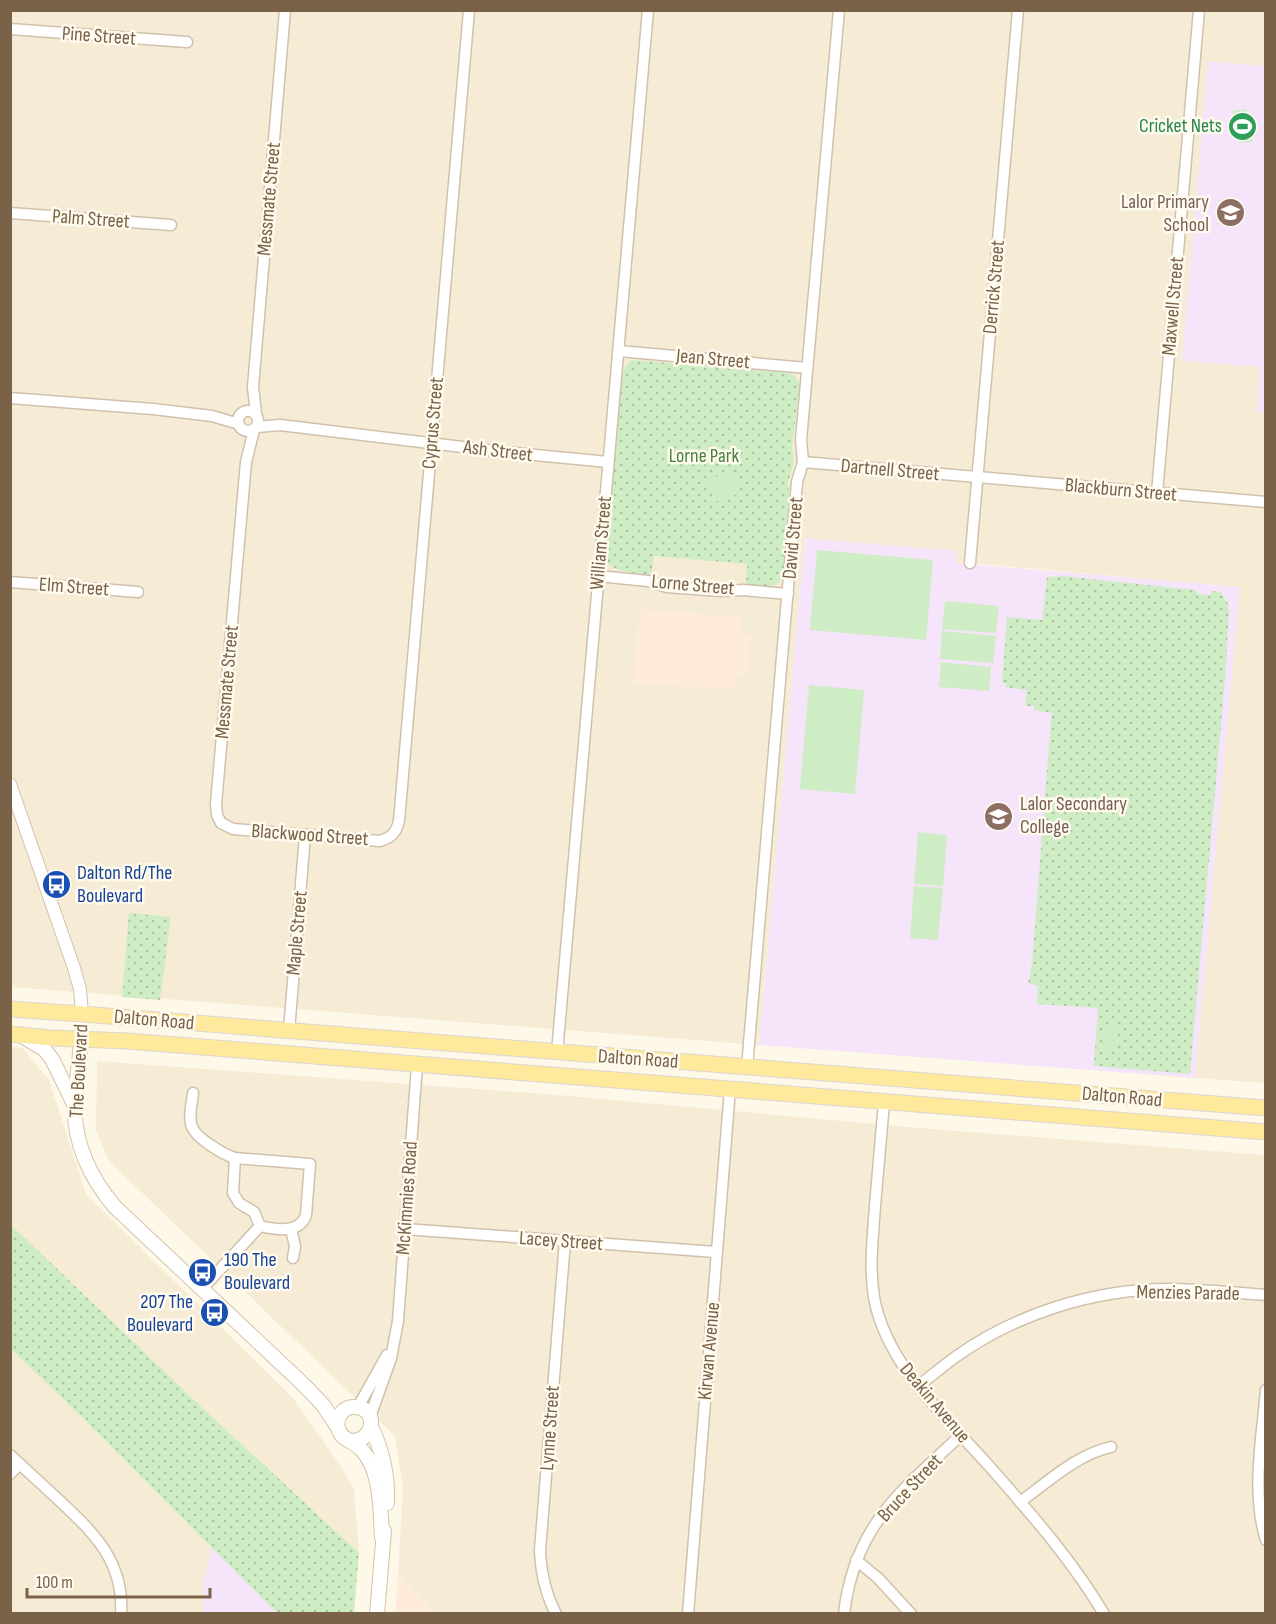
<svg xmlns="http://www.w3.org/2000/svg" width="1276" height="1624" font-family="'Sofia Sans Condensed',sans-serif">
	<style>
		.residential { fill: #f6ecd5 }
		.commercial { fill: #feebdb }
		.education { fill: #f5e4fa }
		.grass { fill: url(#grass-dots) }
		.garden { fill: #cfedc4 }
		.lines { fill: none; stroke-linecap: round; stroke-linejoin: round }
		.minor-casing { stroke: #d1c1ac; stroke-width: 13 }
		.tertiary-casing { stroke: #d1c1ac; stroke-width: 14 }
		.secondary-casing { stroke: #d4c3a9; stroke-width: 16 }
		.primary-casing { stroke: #dcd6d0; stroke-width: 17 }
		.minor { stroke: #fff; stroke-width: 10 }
		.tertiary { stroke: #fff; stroke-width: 12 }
		.secondary { stroke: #fff; stroke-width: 14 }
		.primary { stroke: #ffe99d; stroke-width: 15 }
		.labels { text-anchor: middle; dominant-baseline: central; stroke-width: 5; stroke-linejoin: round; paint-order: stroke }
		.street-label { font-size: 20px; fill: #7a6249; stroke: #fffbef }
		.leisure-label { font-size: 20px; fill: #27864d; stroke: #fffbef; text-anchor: end }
		.education-label { font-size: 20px; fill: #785e54; stroke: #fffbef; text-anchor: end }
		.park-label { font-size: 20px; fill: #4a8141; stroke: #fffbef }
		.transit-label { font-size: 20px; fill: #164399; stroke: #fffbef; text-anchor: start }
	</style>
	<defs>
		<pattern id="grass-dots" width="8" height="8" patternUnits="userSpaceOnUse" patternTransform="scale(1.5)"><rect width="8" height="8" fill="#cfedc4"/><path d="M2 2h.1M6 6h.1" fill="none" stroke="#adc3a1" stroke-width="1.8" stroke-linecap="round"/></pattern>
	</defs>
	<rect width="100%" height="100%" fill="#fef8e8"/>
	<g class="residential">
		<path d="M10,11H1265V1083L1195,1078L1239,587L956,562V551L805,538L759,1045L11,987Z"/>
		<path d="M11,1047L22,1048L49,1080L86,1194L292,1397L340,1465L354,1489L359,1553L354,1613L11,1614Z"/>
		<path d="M97,1061L558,1095L919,1128L1265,1155V1613H436L398,1576L403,1488L395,1436L108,1160L96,1130Z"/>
	</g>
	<g class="commercial">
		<path d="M640,609L741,617L740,634L750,636L748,675L736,674L737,690L633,683Z"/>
		<path d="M398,1576L436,1613H395Z"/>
	</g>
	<g class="education">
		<path d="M1208,61L1265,66V413L1257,412L1260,367L1182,361Z"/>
		<path d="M805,538L957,551L956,563L1240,587L1195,1078L759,1045Z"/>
		<path d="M212,1547L277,1613L203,1614L204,1580Z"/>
	</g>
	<g class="grass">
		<path d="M632,360L790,373L796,377L800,385L792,447L794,462L788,483L790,501L784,575C776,591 762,586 746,584L747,564L654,556L651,575C635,573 621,573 607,564L606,555L623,372L626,366Z"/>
		<path d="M1062,576L1195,590L1198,594L1210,595L1212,591L1221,592L1228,604L1229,611L1225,679L1190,1074L1094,1066L1098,1008L1037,1004L1038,986L1028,983L1031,972C1039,886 1044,799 1052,713L1034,710V706H1025L1027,690L1006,687V683H1002L1007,617L1042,620L1047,577Z"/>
		<path d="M129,913L171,917L160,1000L122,997Z"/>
		<path d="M10,1224L211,1416L359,1553L354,1613H277L85,1420L11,1349Z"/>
	</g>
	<g class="garden">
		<path d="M1246,109L1253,142L1240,143L1233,111Z"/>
		<path d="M733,472L741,493L714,502L707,480Z"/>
		<path d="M817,550L933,560L926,640L810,630Z"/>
		<path d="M945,601L999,606L996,633L942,629Z"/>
		<path d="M942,631L996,636L993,663L940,659Z"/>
		<path d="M941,662L991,667L989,691L939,687Z"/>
		<path d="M809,685L864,690L855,794L800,789Z"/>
		<path d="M918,832L947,835L943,886L914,884Z"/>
		<path d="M914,886L943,888L938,940L910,938Z"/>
		<path d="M1104,1027L1115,1028L1114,1049L1102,1048Z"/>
	</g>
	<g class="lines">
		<defs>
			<g id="minor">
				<path d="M10,29L187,42"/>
				<path d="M10,213L171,225"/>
				<path d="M619,351L807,368"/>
				<path d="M10,398L153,409L212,416L239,424"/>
				<circle cx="248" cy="421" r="10"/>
				<path d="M256,414L253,387L285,10"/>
				<path d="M257,427L280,425L504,452L608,462"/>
				<path d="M254,430L246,462L216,804L217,815L221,823L233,829L380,841C392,837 396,833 399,821L469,10"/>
				<path d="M803,462L1266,502"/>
				<path d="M1157,493L1199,10"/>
				<path d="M970,563L1018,10"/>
				<path d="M598,576L648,581L667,587L721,591L743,590L788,594"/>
				<path d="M10,582L138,592"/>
				<path d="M289,1031L305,835"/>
				<path d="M557,1053L648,10"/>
				<path d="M747,1067L797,482L803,462L801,440L839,10"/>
				<path d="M193,1093C192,1103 188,1118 192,1127C196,1138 224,1155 235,1158"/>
				<path d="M884,1102C881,1137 878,1171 875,1206C873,1236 869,1267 874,1297C885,1363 946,1418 990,1467C1031,1514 1072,1560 1104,1614"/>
				<path d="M291,1229L295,1246L293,1258"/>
				<path d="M405,1229L716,1252"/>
				<path d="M202,1289L260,1226C276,1230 300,1234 306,1215L310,1164L235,1158L233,1193L239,1203L254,1212L260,1226"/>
				<path d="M918,1386C930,1377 942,1367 954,1358C1015,1314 1094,1289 1169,1289C1201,1289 1234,1293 1266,1295"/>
				<path d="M1266,1390C1262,1439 1251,1492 1266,1540"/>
				<path d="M358,1407L387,1355"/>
				<path d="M370,1417L391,1358L398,1321L417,1065"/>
				<path d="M10,1455C27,1471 45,1487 62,1503C96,1535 124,1563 121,1614"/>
				<path d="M10,1474L20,1464"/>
				<path d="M1020,1502C1049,1481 1076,1455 1111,1447"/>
				<path d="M856,1560L878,1578L911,1614"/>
				<path d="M556,1614C545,1593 541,1573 540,1550L565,1241"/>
				<path d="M688,1614L730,1089"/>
				<path d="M844,1614C854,1526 901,1491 961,1435"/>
			</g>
			<path id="tertiary" d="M10,784L74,968L80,989L82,1014"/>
			<g id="secondary">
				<path d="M22,1036L44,1049L52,1059L74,1104"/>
				<path d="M81,1039C80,1061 76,1082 75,1104C73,1143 91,1179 115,1207L305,1386L323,1405L337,1426"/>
				<path d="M371,1427C383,1451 388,1476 387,1503"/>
				<path d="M351,1441C376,1441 378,1408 355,1407C344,1406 335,1417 338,1428C341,1440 354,1441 361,1449C382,1471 380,1509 382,1537"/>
				<path d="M377,1614L384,1531"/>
			</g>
			<g id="primary">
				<path d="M10,1009L82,1014L1266,1108"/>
				<path d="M10,1034L51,1038L127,1041L1266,1132"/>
			</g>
		</defs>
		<use href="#minor" class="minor-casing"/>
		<use href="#tertiary" class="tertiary-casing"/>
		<use href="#secondary" class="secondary-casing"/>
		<use href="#primary" class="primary-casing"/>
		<use href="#minor" class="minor"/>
		<use href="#tertiary" class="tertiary"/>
		<use href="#secondary" class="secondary"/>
		<use href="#primary" class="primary"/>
	</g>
	<defs>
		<symbol id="stadium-disc" viewBox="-11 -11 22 22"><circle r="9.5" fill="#2e9e5b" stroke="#fffbef"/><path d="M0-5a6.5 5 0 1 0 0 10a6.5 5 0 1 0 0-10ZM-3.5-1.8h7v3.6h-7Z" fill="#fff"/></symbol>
		<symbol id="school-disc" viewBox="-11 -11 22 22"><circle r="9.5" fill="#8d6e63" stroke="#fffbef"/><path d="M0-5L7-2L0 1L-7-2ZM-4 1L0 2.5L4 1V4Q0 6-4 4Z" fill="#fff"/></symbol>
		<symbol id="bus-disc" viewBox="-11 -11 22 22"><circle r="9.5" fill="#1a4fb4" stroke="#fffbef"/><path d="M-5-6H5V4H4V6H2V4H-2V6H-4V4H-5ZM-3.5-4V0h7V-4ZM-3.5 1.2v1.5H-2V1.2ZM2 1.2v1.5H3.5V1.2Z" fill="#fff"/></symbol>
	</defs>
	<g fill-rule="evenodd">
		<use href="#stadium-disc" x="1226" y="110" width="33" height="33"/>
		<use href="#school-disc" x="1214" y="196" width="33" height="33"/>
		<use href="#school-disc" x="982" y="800" width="33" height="33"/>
		<use href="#bus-disc" x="40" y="868" width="33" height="33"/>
		<use href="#bus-disc" x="186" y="1256" width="33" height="33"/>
		<use href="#bus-disc" x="198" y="1296" width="33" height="33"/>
	</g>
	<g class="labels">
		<g class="street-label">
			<text transform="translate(99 36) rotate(4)">Pine Street</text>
			<text transform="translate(269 199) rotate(-85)">Messmate Street</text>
			<text transform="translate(91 219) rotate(4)">Palm Street</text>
			<text transform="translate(994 287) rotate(-85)">Derrick Street</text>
			<text transform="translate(1173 306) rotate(-85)">Maxwell Street</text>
			<text transform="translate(713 359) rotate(5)">Jean Street</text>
			<text transform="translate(433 423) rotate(-85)">Cyprus Street</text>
			<text transform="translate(498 451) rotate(7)">Ash Street</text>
			<text transform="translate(890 470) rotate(5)">Dartnell Street</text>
			<text transform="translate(1121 490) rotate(5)">Blackburn Street</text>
			<text transform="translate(793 538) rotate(-85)">David Street</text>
			<text transform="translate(601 543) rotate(-85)">William Street</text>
			<text transform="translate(693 585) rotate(5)">Lorne Street</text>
			<text transform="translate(74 587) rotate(4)">Elm Street</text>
			<text transform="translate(227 682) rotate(-85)">Messmate Street</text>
			<text transform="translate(310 835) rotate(4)">Blackwood Street</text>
			<text transform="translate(297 933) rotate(-85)">Maple Street</text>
			<text transform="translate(154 1020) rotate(5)">Dalton Road</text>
			<text transform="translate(638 1059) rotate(4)">Dalton Road</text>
			<text transform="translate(79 1071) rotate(-87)">The Boulevard</text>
			<text transform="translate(1122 1097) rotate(5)">Dalton Road</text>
			<text transform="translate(407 1198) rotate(-86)">McKimmies Road</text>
			<text transform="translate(561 1241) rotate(4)">Lacey Street</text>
			<text transform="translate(1188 1293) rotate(1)">Menzies Parade</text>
			<text transform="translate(709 1351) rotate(-85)">Kirwan Avenue</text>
			<text transform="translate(935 1403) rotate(50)">Deakin Avenue</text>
			<text transform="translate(550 1428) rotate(-86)">Lynne Street</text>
			<text transform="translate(910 1488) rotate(-47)">Bruce Street</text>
		</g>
		<g class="leisure-label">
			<text x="1222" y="126">Cricket Nets</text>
		</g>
		<g class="education-label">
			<text x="1209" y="202">Lalor Primary<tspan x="1209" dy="23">School</tspan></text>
			<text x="1020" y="804" text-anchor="start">Lalor Secondary<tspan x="1020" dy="23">College</tspan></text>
		</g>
		<g class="park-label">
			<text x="704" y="456">Lorne Park</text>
		</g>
		<g class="transit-label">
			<text x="77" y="873">Dalton Rd/The<tspan x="77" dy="23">Boulevard</tspan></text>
			<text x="224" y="1260">190 The<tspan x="224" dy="23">Boulevard</tspan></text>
			<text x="193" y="1302" text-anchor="end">207 The<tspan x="193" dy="23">Boulevard</tspan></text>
		</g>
	</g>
	<rect width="1276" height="1624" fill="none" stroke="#7a6249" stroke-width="24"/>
	<path d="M27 1588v9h183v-9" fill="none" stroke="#7a6249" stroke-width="3"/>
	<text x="36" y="1588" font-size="18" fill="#7a6249" stroke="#fffbef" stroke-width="4.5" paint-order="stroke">100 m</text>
</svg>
